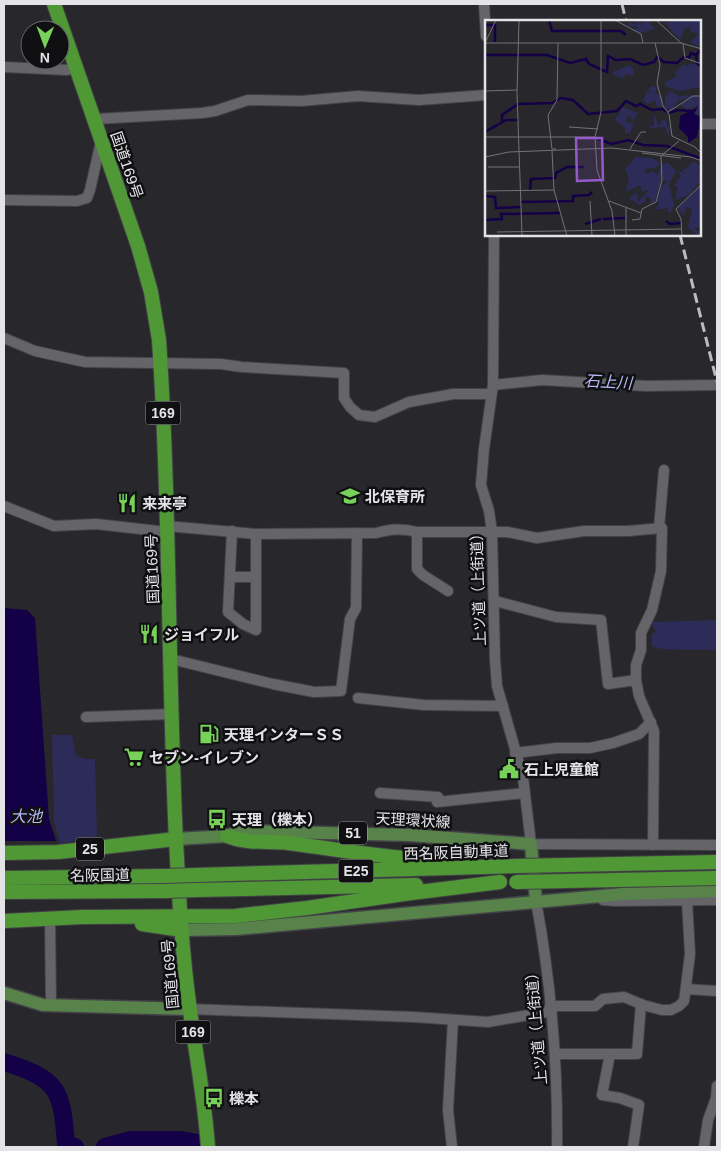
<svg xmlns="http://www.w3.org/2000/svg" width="721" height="1151" font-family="Arial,'Noto Sans JP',sans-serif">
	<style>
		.green { fill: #2d2c58 }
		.water { fill: #140046 }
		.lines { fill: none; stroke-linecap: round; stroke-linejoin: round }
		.river { stroke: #140046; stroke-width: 18 }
		.minor-casing { stroke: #434347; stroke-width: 12 }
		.major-casing { stroke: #434347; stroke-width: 15 }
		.highway-casing { stroke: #434347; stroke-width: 16 }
		.minor { stroke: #646469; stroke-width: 10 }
		.major { stroke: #57834a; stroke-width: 12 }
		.highway { stroke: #4f9835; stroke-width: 14 }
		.rail { stroke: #bcbcc0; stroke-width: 3; stroke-dasharray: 10 5; stroke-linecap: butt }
		.highway-bridge-casing { stroke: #434347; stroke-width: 16; stroke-linecap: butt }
		.highway-bridge { stroke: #4f9835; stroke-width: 14 }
		.labels { text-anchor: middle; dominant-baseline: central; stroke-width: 5; stroke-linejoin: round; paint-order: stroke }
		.shield { fill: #101012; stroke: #a4a4a7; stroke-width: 1 }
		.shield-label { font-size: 14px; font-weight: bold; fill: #e4e4e7 }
		.street-label { font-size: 15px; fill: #e4e4e7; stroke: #101012 }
		.poi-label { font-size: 15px; font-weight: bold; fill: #e4e4e7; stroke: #101012; text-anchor: start }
		.water-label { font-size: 16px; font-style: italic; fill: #b6b8f6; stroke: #101012 }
		.inset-river { fill: none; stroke: #140046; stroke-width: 2.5 }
		.inset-road { fill: none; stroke: #737377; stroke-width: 1 }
		.view { fill: #955ac9; fill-opacity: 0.15; stroke: #955ac9; stroke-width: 2.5 }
		.inset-edge { fill: none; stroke: #e4e4e7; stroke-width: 2.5 }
	</style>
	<rect width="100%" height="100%" fill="#27272c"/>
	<g class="green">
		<path d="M717,620V650C704,649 660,652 652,646V634L656,632L651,622Z"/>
		<path d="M52,735H72L76,756L85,759H95L97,836L60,844L54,821Z"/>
	</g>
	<path class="water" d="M4,608L27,610L35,618L49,819L56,841H4Z"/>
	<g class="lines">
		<g class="river">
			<path d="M4,1062C58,1079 62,1089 66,1144L75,1147"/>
			<path d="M105,1147L131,1140H181L197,1143"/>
		</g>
		<defs>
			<g id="minor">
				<path d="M484,4L486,36"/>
				<path d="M4,67L67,70L76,67"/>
				<path d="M95,119L202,113L215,111L248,100L301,101L358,96L419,100L486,95"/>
				<path d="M700,124H717"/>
				<path d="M4,200L77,201L87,198L90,190L101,141"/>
				<path d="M494,235L493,385L484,449L481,485L489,511L492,532L495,660L497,686L523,777L531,844L717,845"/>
				<path d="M4,338L35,351L85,362L221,364L242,367L344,373V398L350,407L359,415L375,417L409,402L453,394H491"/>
				<path d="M493,385L542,380L646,386L717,385"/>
				<path d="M4,506L54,526L96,524L167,532"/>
				<path d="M167,526L256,534L376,533C391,529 402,528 417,532H507L537,538L584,531H628L662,528L661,571L652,610L641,633V650L636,665V680"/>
				<path d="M659,528L664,470"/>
				<path d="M232,531L228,612L243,624L256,630V534"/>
				<path d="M417,532V569L423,575L448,591"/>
				<path d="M230,577H256"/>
				<path d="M495,601L556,617L601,620L608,684L636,680L639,696L654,731L653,845"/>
				<path d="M171,659L273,684L314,692L341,691L350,619L356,608L357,533"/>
				<path d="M358,698L424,705L503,706"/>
				<path d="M86,717L173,714"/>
				<path d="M515,753L557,748H590L613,743L639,734L651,722"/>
				<path d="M380,793L438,797L437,802L525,793"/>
				<path d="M603,900L616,901L717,900"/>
				<path d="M536,901C551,982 558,1064 557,1147"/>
				<path d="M50,918L51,1005"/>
				<path d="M686,989L717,991"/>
				<path d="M550,1006H595L603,999L624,997L643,1005L662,1010H671L679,1006L684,1001L685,994L690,954L687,900"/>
				<path d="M189,1009L414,1017L488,1022L552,1011"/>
				<path d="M555,1054H637L641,1004"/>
				<path d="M610,1054L602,1095L620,1098L639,1105L633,1147"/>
				<path d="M452,1147L448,1110L453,1020"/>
				<path d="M704,1147L708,1120L716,1098L717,1086"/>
			</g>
			<g id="major">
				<path d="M176,839L227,836L240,831L409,835L531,844L536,901"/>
				<path d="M182,930L236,929L623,894L717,891"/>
				<path d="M4,993L43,1005L189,1009"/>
			</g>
			<g id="highway">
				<path d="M54,4L138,246L151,292L159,340C170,506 168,673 176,840C179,897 182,954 190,1010C196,1056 205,1101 208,1147"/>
				<path d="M227,836C247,844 267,841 288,843C336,849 383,858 432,860"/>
				<path d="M4,853L58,852L176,839"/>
				<path d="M196,875L517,866"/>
				<path d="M4,878L164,876"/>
				<path d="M196,890L416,885"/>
				<path d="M4,892L165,891"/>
				<path d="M4,921L82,917L235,916L307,908L411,893L500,882"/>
				<path d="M142,924L182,930"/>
			</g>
		</defs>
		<use href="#minor" class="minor-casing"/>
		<use href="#major" class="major-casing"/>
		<use href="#highway" class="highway-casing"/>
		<use href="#minor" class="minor"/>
		<use href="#major" class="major"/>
		<use href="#highway" class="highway"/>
		<g class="rail">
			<path d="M622,4L626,21"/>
			<path d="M680,235L717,382"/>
		</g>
		<defs>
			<g id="highway-bridge">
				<path d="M517,866L717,862"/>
				<path d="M164,876L196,875"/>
				<path d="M516,882L717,878"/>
				<path d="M165,891L196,890"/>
			</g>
		</defs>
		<use href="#highway-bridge" class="highway-bridge-casing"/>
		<use href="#highway-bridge" class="highway-bridge"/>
	</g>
	<defs>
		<symbol id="school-bare" viewBox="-9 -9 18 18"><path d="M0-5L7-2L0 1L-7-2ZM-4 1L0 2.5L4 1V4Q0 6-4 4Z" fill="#78d259" stroke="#101012" stroke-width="2.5" paint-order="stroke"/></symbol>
		<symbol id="restaurant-bare" viewBox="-9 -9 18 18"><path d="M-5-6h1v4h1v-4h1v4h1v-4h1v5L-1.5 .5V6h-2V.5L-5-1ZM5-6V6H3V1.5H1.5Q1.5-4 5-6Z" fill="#78d259" stroke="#101012" stroke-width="2.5" paint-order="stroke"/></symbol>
		<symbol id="fuel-bare" viewBox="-9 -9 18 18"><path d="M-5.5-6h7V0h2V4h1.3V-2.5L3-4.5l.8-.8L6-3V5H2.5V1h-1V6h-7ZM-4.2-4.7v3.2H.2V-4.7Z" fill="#78d259" stroke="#101012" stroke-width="2.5" paint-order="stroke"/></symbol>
		<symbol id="supermarket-bare" viewBox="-9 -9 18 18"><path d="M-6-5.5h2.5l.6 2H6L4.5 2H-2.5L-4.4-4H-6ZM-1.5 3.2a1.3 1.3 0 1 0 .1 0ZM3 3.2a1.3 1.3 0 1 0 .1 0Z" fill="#78d259" stroke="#101012" stroke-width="2.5" paint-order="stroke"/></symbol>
		<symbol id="civic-bare" viewBox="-9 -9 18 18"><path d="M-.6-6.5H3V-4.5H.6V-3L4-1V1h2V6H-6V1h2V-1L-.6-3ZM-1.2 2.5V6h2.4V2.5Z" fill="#78d259" stroke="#101012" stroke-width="2.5" paint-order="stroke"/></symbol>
		<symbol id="bus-bare" viewBox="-9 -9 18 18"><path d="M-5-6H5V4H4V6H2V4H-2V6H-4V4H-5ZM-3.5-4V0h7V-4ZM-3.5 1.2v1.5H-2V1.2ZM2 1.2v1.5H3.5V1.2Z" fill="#78d259" stroke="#101012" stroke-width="2.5" paint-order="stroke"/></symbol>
	</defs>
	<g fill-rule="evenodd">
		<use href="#school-bare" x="336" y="482" width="28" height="28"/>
		<use href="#restaurant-bare" x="113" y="489" width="28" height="28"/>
		<use href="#restaurant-bare" x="135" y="620" width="28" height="28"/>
		<use href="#fuel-bare" x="195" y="720" width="28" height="28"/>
		<use href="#supermarket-bare" x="120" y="743" width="28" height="28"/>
		<use href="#civic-bare" x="495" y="755" width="28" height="28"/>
		<use href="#bus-bare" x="203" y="805" width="28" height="28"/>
		<use href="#bus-bare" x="200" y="1084" width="28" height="28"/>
	</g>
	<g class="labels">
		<g class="shield">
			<rect x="145.5" y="401.5" width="35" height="23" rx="4"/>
			<rect x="339" y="821.5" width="28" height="23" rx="4"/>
			<rect x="76" y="837.5" width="28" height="23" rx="4"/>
			<rect x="338.5" y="859.5" width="35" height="23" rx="4"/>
			<rect x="175.5" y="1020.5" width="35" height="23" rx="4"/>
		</g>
		<g class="shield-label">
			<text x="163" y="413">169</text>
			<text x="353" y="833">51</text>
			<text x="90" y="849">25</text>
			<text x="356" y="871">E25</text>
			<text x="193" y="1032">169</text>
		</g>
		<g class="street-label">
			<text transform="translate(127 165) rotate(71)">国道169号</text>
			<text transform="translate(152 569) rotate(-92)">国道169号</text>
			<text transform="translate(478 586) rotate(-92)">上ツ道（上街道）</text>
			<text transform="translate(413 820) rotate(3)">天理環状線</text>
			<text transform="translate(456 852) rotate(-2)">西名阪自動車道</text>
			<text transform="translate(100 875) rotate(-1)">名阪国道</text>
			<text transform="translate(170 974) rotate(-95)">国道169号</text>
			<text transform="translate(536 1025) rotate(-95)">上ツ道（上街道）</text>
		</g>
		<g class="poi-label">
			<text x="365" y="496">北保育所</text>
			<text x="142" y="503">来来亭</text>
			<text x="164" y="634">ジョイフル</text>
			<text x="224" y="734">天理インターＳＳ</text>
			<text x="149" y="757">セブン-イレブン</text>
			<text x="524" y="769">石上児童館</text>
			<text x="232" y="819">天理（櫟本）</text>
			<text x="229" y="1098">櫟本</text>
		</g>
		<g class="water-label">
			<text transform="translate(608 382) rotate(3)">石上川</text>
			<text x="26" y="816">大池</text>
		</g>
	</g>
	<g transform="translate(485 20)">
		<rect width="216" height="216" fill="#27272c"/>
		<path d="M154,0L155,5L162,0L170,9L156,13L149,10L153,7L143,6V2L153,5L151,1ZM216,0V25L212,26L205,22L214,14L206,12L204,7L200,8L195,20L179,2ZM206,43L216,47V67L195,71L180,66V62L192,56L189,53L199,44L202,46ZM145,45L149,50L148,56L142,54L137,58L129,55L128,52ZM166,66L173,67L170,73L177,76V88L170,86L171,80L163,84L158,80L162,71L169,73L163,70ZM185,71L194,76L215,75L193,81L186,91L180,87V76ZM216,76V95L209,94L213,85L203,90L195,85L207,77ZM138,87L153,93L149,100L143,95L141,102L149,104L145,113L140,114V108L130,100ZM169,93L174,106L178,99L182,102V108L185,105L184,117L180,107L167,108L161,106H169ZM151,137L167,138L175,143L170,148L160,149V154L168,151L173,156L176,144L184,143L191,151L184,164L189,186L186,192H182L183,188L169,190L175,183H172L176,167L183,160L178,161V153L170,181L166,184V178L160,177L161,182L154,185L144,178L152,172L153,182L165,169L157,172L155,165L141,172L144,158L140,149ZM209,141L215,146L213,152H216V160L204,175L191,180L192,167L189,165L196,156L192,151L203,154L197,151ZM216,165V207L209,208L215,213L216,209V216H213L203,207L207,189L202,187L198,195L193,188Z" fill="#2d2c58"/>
		<path d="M213,87L209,94L216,97L212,117L203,123V117L194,108L195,96Z" fill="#140046"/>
		<path class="inset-river" d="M64,0L67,11H136L141,15M0,5H10V22M216,29L211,35L212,43L217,47M0,35H62L85,43L101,39L104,44L122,52L123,36L131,40L145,39L158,45L169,42L172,37L179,42L192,43L199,37L204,38L206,33L211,35M184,93L193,90L205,91V95M17,102V95L33,84L67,83L76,78L88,80L103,94L132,91L141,81L151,86L155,84L167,90L177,89L182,92M0,112L21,100H33M110,118L127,124L143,120L158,125L182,126L217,139M45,171L46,159L70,158L71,153L82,147H99M0,176L10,177L11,188L36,187M36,182L88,181V176L104,175L107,172M118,199L140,198M0,200L17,199L16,194L76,193M181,201L185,204L196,203M100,204L116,199"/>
		<path class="inset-road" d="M34,0L32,73L37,216M116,0V92L110,117L112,150L127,191L130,216M130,0L156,14L158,23M171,0L196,23M0,23H73M0,23L11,0M170,23L175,45L172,63L178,86L184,94L187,116L210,127L217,134M198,24L200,38L217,44M0,71L32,70M183,92L208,76H217M84,107L113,109M0,117H110M71,129H67L63,95L72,80L73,23H196L217,29M145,129L156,112H161M67,131L69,170L82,216M157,133L196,138M0,137L24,132L127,128L206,137L217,141M3,147H34M0,171L69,170M105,181L107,216M124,181L156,193M147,200L155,199L157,189L171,182L177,160L176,136L194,121M12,212L196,209M141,216V188M197,216L196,199L191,189L217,164"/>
		<path class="view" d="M91,118H117L118,160L92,161Z"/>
		<rect width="216" height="216" class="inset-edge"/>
	</g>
	<rect width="721" height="1151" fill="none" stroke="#e4e4e7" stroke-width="10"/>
	<g transform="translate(45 45) rotate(181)"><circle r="24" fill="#101012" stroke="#656567"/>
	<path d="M0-4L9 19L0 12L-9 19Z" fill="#78d259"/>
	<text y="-8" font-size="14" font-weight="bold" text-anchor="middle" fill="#e4e4e7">N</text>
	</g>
</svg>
